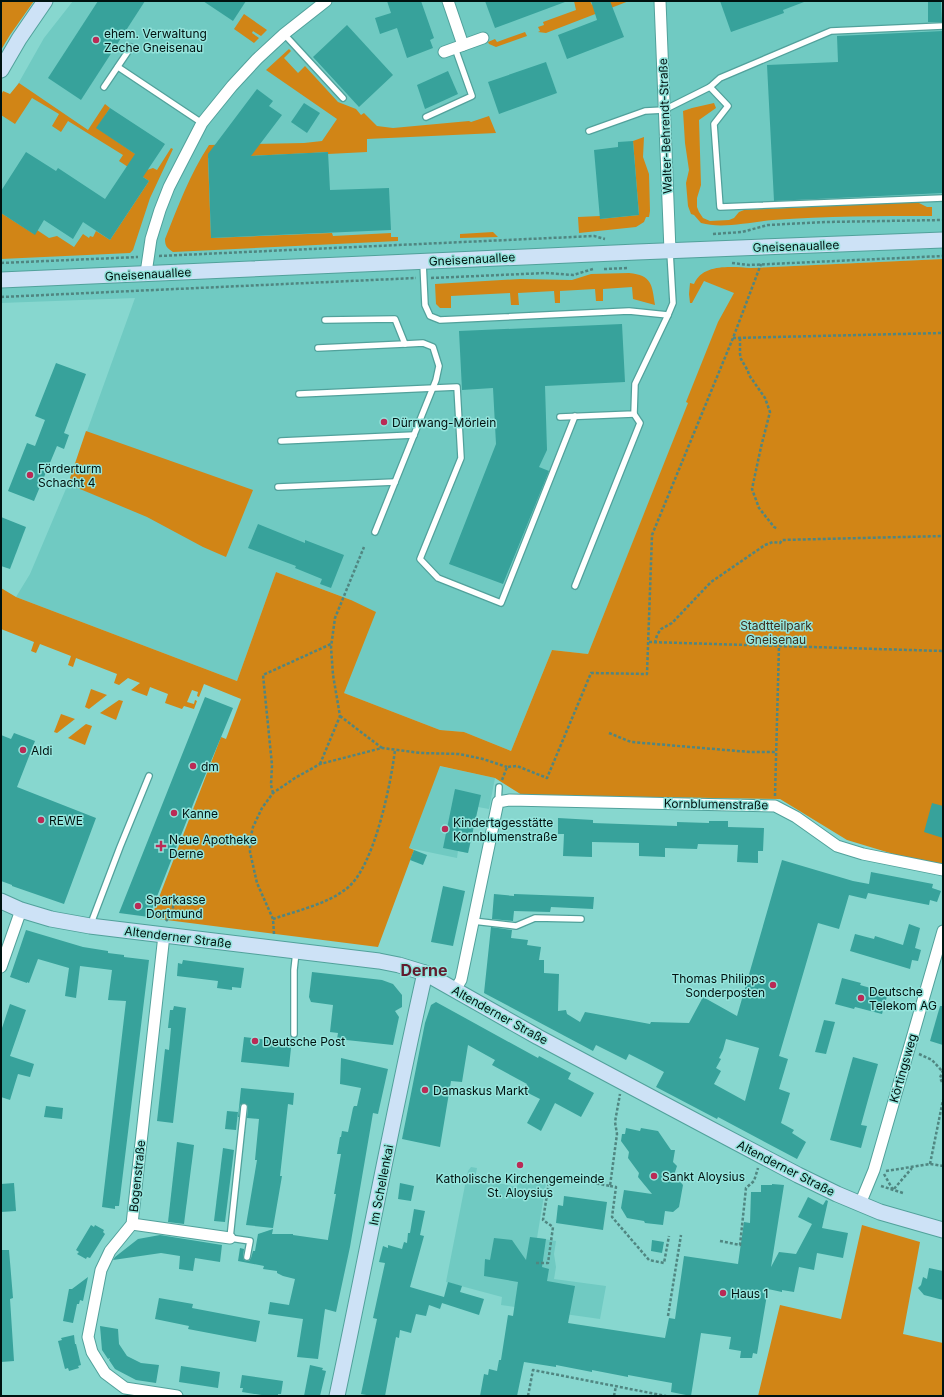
<svg xmlns="http://www.w3.org/2000/svg" width="944" height="1397" font-family="Inter,sans-serif">
	<style>
		.built { fill: #70cac2 }
		.green { fill: #d18516 }
		.building { fill: #37a29b; fill-rule: evenodd }
		.lines { fill: none; stroke-linecap: round; stroke-linejoin: round }
		.lane-casing { stroke: #51a19b; stroke-width: 8 }
		.street-casing { stroke: #51a19b; stroke-width: 13 }
		.secondary-casing { stroke: #51a19b; stroke-width: 17 }
		.path { stroke: #508681; stroke-width: 2.5; stroke-dasharray: 3 2; stroke-linecap: butt }
		.lane { stroke: #fff; stroke-width: 5.5 }
		.street { stroke: #fff; stroke-width: 11 }
		.secondary { stroke: #cde2f6; stroke-width: 15 }
		.poi-dot { fill: #ba2b56; stroke: #94e4dc; stroke-width: 1.5 }
		.labels { text-anchor: middle; dominant-baseline: central; stroke-width: 3; stroke-linejoin: round; paint-order: stroke }
		.poi-label { font-size: 12px; fill: #001210; stroke: #94e4dc; text-anchor: start }
		.street-label { font-size: 12px; fill: #001210; stroke: #94e4dc }
		.park-label { font-size: 12px; fill: #3e2d1b; stroke: #94e4dc }
		.district-label { font-size: 16px; font-weight: bold; fill: #611c2e; stroke: #94e4dc }
	</style>
	<rect width="100%" height="100%" fill="#87d7cf"/>
	<g class="built">
		<path d="M73,1H943V259L751,268L720,324L588,654L552,650L511,751L464,732L440,730L344,693L351,600L276,572L237,681L16,597L30,574L68,484L135,298L1,303V114L44,38Z"/>
		<path d="M439,766L495,778L489,809L478,807L468,853L458,851L457,858L409,848Z"/>
		<path d="M471,1167L477,1168L475,1178L517,1187L520,1176L546,1183L537,1238L556,1241L554,1254L556,1267L554,1279L606,1286L600,1319L501,1305L502,1297L446,1282L466,1180L468,1171Z"/>
	</g>
	<g class="green">
		<path d="M1,1H34L10,35L1,50Z"/>
		<path d="M574,1H590L592,5L602,1H629L546,33L538,32L540,31L538,27L544,25L543,22L576,10Z"/>
		<path d="M244,14L267,30L261,36L253,31L252,33L259,38L254,43L234,29Z"/>
		<path d="M525,32L527,36L496,47L489,44L488,42L495,39L497,42Z"/>
		<path d="M289,49L291,51L284,58L298,73L305,66L338,102L356,109L361,115L364,113L377,126L393,128L469,121L471,122L489,116L496,133L367,139V152L328,154V152L311,153L208,158L211,238L332,233L333,236L391,233V237H398V241L173,252C167,248 165,246 165,239C178,206 190,174 209,145L304,143L322,141L337,119L266,70Z"/>
		<path d="M19,83L88,130L105,104L110,108L97,128L150,164L147,170L153,168L157,170L171,148L173,149L150,198L133,250L130,253L1,259V213L34,234L37,230L49,238L57,236L74,247L83,234L89,238L90,236L93,237L96,231L110,240L149,181L119,161L123,155L68,121L61,132L52,126L59,114L32,98L15,124L1,115V95L3,91L10,94Z"/>
		<path d="M714,103L716,108L699,120L701,185L697,198V207L699,212L703,218L710,221L729,220L734,218L739,212L744,210L917,202L927,207H932V216C879,216 826,216 773,220C751,222 722,229 701,223L694,215L691,214L688,206L686,183L689,170L685,143L683,111L692,108Z"/>
		<path d="M644,137L643,157L649,174L650,211L649,217H646L644,222L636,227L579,233L578,217L600,216V219L639,215L633,141Z"/>
		<path d="M493,232L498,237L460,238V234Z"/>
		<path d="M943,259V869L847,840L780,799L522,795L495,778L440,766L409,848L414,850L378,947L151,918L221,737L226,739L241,699L204,684L199,697L197,696L198,692L192,690L187,702L194,704L195,700L197,701L194,709L184,706L182,709L165,703L168,694L150,687L147,696L131,690L140,683L128,678L119,685L114,683L117,674L76,658L73,667L68,665L71,656L40,644L36,653L31,651L34,642L1,629V588L16,597L237,681L276,572L351,600L376,612L344,693L440,730L464,732L511,751L552,650L588,654L688,403L686,402L718,322L734,293L704,281L692,303H690L689,294L690,283L694,284C703,263 732,267 751,268Z"/>
		<path d="M629,273C652,275 652,285 655,305L633,299L632,287L603,289V301H596L595,289L560,291V303H555L554,291L518,293L519,305H511L510,293L451,296V308H440L436,304L435,284L520,279L572,280L591,274Z"/>
		<path d="M86,431L253,490L226,557L203,547L147,517L68,484Z"/>
		<path d="M91,689L107,695L89,709L85,707Z"/>
		<path d="M119,700L123,701L116,720L100,713Z"/>
		<path d="M61,714L75,719L57,733L54,732Z"/>
		<path d="M86,724L92,726L85,745L68,738Z"/>
		<path d="M862,1225L920,1242L903,1334L943,1343V1396H758L780,1305L841,1319Z"/>
	</g>
	<g class="building">
		<path d="M98,1H145L81,100L48,78Z"/>
		<path d="M203,1H246L233,21Z"/>
		<path d="M387,1H421L434,38L430,40L433,48L407,58L397,28L380,34L375,18L391,13Z"/>
		<path d="M485,1H565V2L495,28Z"/>
		<path d="M591,1H610L624,37L567,59L558,35L597,20Z"/>
		<path d="M720,1H804V2L783,10L784,13L731,32Z"/>
		<path d="M928,1H941L942,22H928Z"/>
		<path d="M347,25L393,75L359,107L313,57Z"/>
		<path d="M943,31V193L774,201L767,65L838,62L837,36Z"/>
		<path d="M546,62L557,93L499,114L488,82Z"/>
		<path d="M448,71L458,94L425,109L417,85Z"/>
		<path d="M257,89L273,101L269,106L282,115L251,156L328,152L330,190L389,188L391,230L211,238L208,154Z"/>
		<path d="M304,103L320,113L307,133L291,122Z"/>
		<path d="M110,108L165,144L143,177L149,181L110,240L83,222L73,239L44,220L35,235L1,213V191L26,152L56,171L58,168L105,199L135,154L96,128Z"/>
		<path d="M633,141L639,215L600,219L594,150L618,147V142Z"/>
		<path d="M622,324L625,382L545,386L547,450L539,467L549,471L503,584L449,564L496,444L493,388L462,390L459,331Z"/>
		<path d="M56,363L86,374L64,433L69,435L64,449L57,446L34,501L8,491L27,443L35,446L45,420L35,416Z"/>
		<path d="M1,517L26,527L10,569L1,566Z"/>
		<path d="M258,524L305,543V540L344,555L331,588L320,584L322,579L295,568L296,566L248,548Z"/>
		<path d="M205,697L233,708L219,742L194,802L149,917L119,913Z"/>
		<path d="M14,733L35,741L17,787L96,818L64,904L12,886V885L1,881V735L11,739Z"/>
		<path d="M455,789L481,795L468,853L443,848Z"/>
		<path d="M932,803L943,806V838L924,832Z"/>
		<path d="M558,818L593,820V823L677,826V822L709,823V821H728V827L764,828L763,851H758V863L737,862L738,845L698,844L697,849L665,848V857L639,856V843L592,842V857L563,856L564,834H558Z"/>
		<path d="M414,850L427,855L423,865L410,860Z"/>
		<path d="M782,860L853,881L869,884L871,872L933,884L932,888L941,891L937,902L930,900L929,905L868,893L866,899L849,895L839,929L818,923L779,1056L788,1059L779,1089L790,1093L781,1123L794,1130L792,1133L806,1142L797,1159L718,1117L717,1119L656,1087L664,1072L647,1063L629,1054L626,1060L596,1045L593,1051L484,993L491,927L512,930L511,938L528,940L527,945L541,947L539,960H544V973L559,974L558,1011L566,1010L567,1014L580,1022L585,1012L650,1024L651,1022L689,1023L703,997L737,1016ZM726,1039L759,1048L745,1101L714,1084L721,1071L716,1068L721,1059L719,1058L723,1050Z"/>
		<path d="M443,886L465,891L453,946L431,942Z"/>
		<path d="M494,894L514,896V894L594,897L593,909L551,907L550,912L514,911L513,921L492,919Z"/>
		<path d="M909,924L920,928L915,948L921,950L918,961L912,960L910,969L850,951L855,934L874,939L875,936L903,945Z"/>
		<path d="M26,930L83,947L108,951V953L124,955V957L149,960L119,1206H115V1209L102,1207L126,1001L108,1000L112,970L80,966L76,998L65,996L69,968L38,959L29,983L27,982V983L10,977Z"/>
		<path d="M183,960L244,968L241,988L232,987V990L217,988L218,981L177,976L178,963L182,964Z"/>
		<path d="M312,972L382,980L393,984L402,995V1007L395,1011L399,1017L393,1045L337,1039L338,1033L330,1032L333,1005L311,1002L309,997Z"/>
		<path d="M842,978L861,983L860,985L888,993L882,1014L855,1007L854,1009L835,1004Z"/>
		<path d="M436,1002L538,1058L539,1056L571,1073L568,1079L594,1093L581,1117L555,1103L541,1131L527,1123L540,1099L524,1091L527,1084L492,1065L495,1060L468,1045L462,1082L451,1081L440,1147L402,1139L425,1023L431,1005Z"/>
		<path d="M10,1004L26,1010L10,1056L34,1064L30,1077L18,1074L10,1100L1,1097V1031Z"/>
		<path d="M174,1006L186,1008L173,1123L157,1121L165,1049L169,1050L171,1028H168L170,1010H173Z"/>
		<path d="M940,1006H943V1045L930,1041Z"/>
		<path d="M824,1020L835,1022L826,1054L815,1052Z"/>
		<path d="M244,1037L284,1042L283,1046L291,1048L289,1067L241,1062Z"/>
		<path d="M853,1057L878,1064L861,1125L867,1126L861,1148L830,1140Z"/>
		<path d="M341,1058L388,1069L378,1114L373,1113L350,1247L336,1312L325,1309L318,1359L297,1357L303,1319L268,1314L270,1302L289,1305L295,1279L283,1276L277,1273V1271L263,1269L264,1266L238,1261L240,1248L244,1249L243,1257L244,1260L249,1261L251,1258L253,1251H255L258,1234L273,1229L272,1234H293V1235L328,1240V1239L336,1194H334L341,1154H337L340,1137H341L342,1131L348,1132L353,1108L354,1106H357L361,1088L340,1084Z"/>
		<path d="M241,1088L294,1093L293,1105L288,1104L280,1176H282L273,1228L246,1225L257,1160H255L259,1119L247,1118L248,1106L244,1103L240,1105L239,1117H238Z"/>
		<path d="M46,1106L63,1108L62,1119L44,1117Z"/>
		<path d="M227,1111L238,1112L236,1130L225,1129Z"/>
		<path d="M626,1128L640,1131L641,1128L658,1131L671,1150H675L673,1162L677,1166L674,1175L683,1185L679,1207L673,1212L665,1211L663,1225L645,1223L644,1221L627,1218L621,1208L624,1190L652,1194L638,1177L639,1173L628,1158L629,1152L621,1141L622,1134H625Z"/>
		<path d="M177,1142L194,1145L184,1224L168,1222Z"/>
		<path d="M223,1148L234,1150L225,1222L214,1221Z"/>
		<path d="M14,1183L16,1211L1,1212V1184Z"/>
		<path d="M400,1183L414,1186L411,1201L398,1199Z"/>
		<path d="M772,1184L784,1185L771,1267L779,1252L796,1254L812,1224L798,1217L808,1197L823,1205L826,1200L828,1201L822,1228L848,1233L843,1258L817,1253L814,1270L799,1267L794,1292L782,1290V1292L768,1289L757,1354L753,1353L752,1358H740L741,1351L729,1349L731,1337L701,1333L691,1396L671,1392L672,1383L628,1375V1377L592,1370V1372L556,1365V1367L524,1362L517,1396H480L484,1374L488,1375L489,1369L497,1371L499,1360H501L508,1315L513,1316L518,1282L484,1276L485,1259L490,1260L494,1238L512,1240L526,1260L530,1237L546,1239L542,1267L549,1269L547,1281L575,1286L568,1323L665,1338L669,1318L675,1319L684,1256L738,1264L744,1222L750,1223L751,1192H761V1185H772Z"/>
		<path d="M564,1196L607,1202L603,1230L556,1223L558,1205L563,1206Z"/>
		<path d="M414,1209L425,1211L420,1235L424,1236L410,1287L444,1297L448,1282L462,1286L460,1292L484,1299L479,1315L442,1303L440,1309L429,1305L426,1316L416,1314L411,1333L400,1330L399,1338L396,1337L385,1396H372L361,1394L377,1319L373,1318L385,1263L379,1262L383,1246L388,1248V1245L402,1249L404,1242L407,1243L408,1233H410Z"/>
		<path d="M91,1225L94,1227L95,1225L104,1230L103,1232L105,1234L90,1258L87,1257L86,1259L77,1254L79,1252L76,1250Z"/>
		<path d="M160,1235L222,1245L220,1262L195,1258L193,1271L179,1269L180,1256L161,1253L113,1260L115,1257L138,1239Z"/>
		<path d="M652,1240L664,1242L662,1253L651,1251Z"/>
		<path d="M1,1250H9L13,1298L10,1299L14,1361L1,1362Z"/>
		<path d="M929,1268L943,1271V1300L924,1295L918,1288L921,1285L923,1277L927,1279Z"/>
		<path d="M88,1277L83,1301L80,1300L79,1304H77L73,1323L63,1321L69,1289H72Z"/>
		<path d="M159,1298L193,1304L192,1308L260,1321L256,1342L188,1329L189,1326L155,1319Z"/>
		<path d="M100,1326L118,1329L119,1344L127,1356L141,1363L159,1365L156,1383L136,1380L115,1369L109,1360L110,1358L108,1359L102,1350Z"/>
		<path d="M74,1335L75,1344H76L81,1365L78,1366L79,1368L69,1371L68,1368L65,1369L58,1341L62,1340L61,1338Z"/>
		<path d="M310,1365L323,1368L322,1370L326,1371L320,1396H304Z"/>
		<path d="M181,1366L220,1372L218,1388L179,1382Z"/>
		<path d="M242,1375L283,1381L281,1394H278V1396H268L242,1392L243,1388H240Z"/>
	</g>
	<g class="lines">
		<defs>
			<g id="lane">
				<path d="M284,34L343,98"/>
				<path d="M118,67L202,123"/>
				<path d="M104,87L131,47"/>
				<path d="M710,87L728,106L714,124L720,207L943,198"/>
				<path d="M426,117L472,96L455,48"/>
				<path d="M589,131L645,111L664,110L710,87L720,78L831,31L943,26"/>
				<path d="M423,263L425,305L430,316L440,320L629,311L668,315"/>
				<path d="M325,320L395,319L405,344L423,343L433,347L439,366L436,380L375,532"/>
				<path d="M318,348L405,344"/>
				<path d="M299,394L457,387L461,458L420,559L438,578L501,603L575,416"/>
				<path d="M560,417L634,414L635,384L668,315L673,303L670,252"/>
				<path d="M281,441L414,435"/>
				<path d="M278,487L395,482"/>
				<path d="M575,586L640,423L634,414"/>
				<path d="M498,802L499,787"/>
				<path d="M473,921L516,926L535,918L581,919"/>
				<path d="M90,926L120,847L149,776"/>
				<path d="M294,1034V970L296,952"/>
				<path d="M244,1107L230,1238L250,1241L247,1257"/>
			</g>
			<g id="street">
				<path d="M448,1L463,45"/>
				<path d="M660,1L670,251"/>
				<path d="M444,52L483,38"/>
				<path d="M146,273L151,239L160,210L169,187L202,123L232,86L257,59L284,34L326,1"/>
				<path d="M164,935L132,1224L110,1251L101,1270L88,1337L92,1352L105,1373L125,1388L177,1396"/>
				<path d="M1,967L21,910"/>
				<path d="M455,990L461,980L498,802L510,800L775,806L796,817L837,846L863,854L943,870"/>
				<path d="M860,1204L874,1170L943,931"/>
				<path d="M132,1224L230,1238"/>
			</g>
			<g id="secondary">
				<path d="M1,70L19,39L45,1"/>
				<path d="M1,280L637,252L943,240"/>
				<path d="M1,901L21,910L51,919L90,926L379,961L399,965L425,973L538,1037L709,1128L798,1175L837,1194L880,1212L943,1230"/>
				<path d="M337,1396C367,1255 393,1114 425,973"/>
			</g>
		</defs>
		<use href="#lane" class="lane-casing"/>
		<use href="#street" class="street-casing"/>
		<use href="#secondary" class="secondary-casing"/>
		<g class="path">
			<path d="M713,234L742,232L768,225L826,222L943,220"/>
			<path d="M159,256L594,236L605,239"/>
			<path d="M1,263L138,257"/>
			<path d="M732,263L749,265L943,256"/>
			<path d="M604,269L629,268"/>
			<path d="M431,278L546,273L573,275L593,269"/>
			<path d="M1,297L416,278"/>
			<path d="M733,338L943,333"/>
			<path d="M740,338V354L741,359L748,371L749,375L765,398L770,412L761,447L752,489L759,508L774,527L778,529"/>
			<path d="M649,642L943,651"/>
			<path d="M655,643L657,635L661,629L672,623L711,582L765,545L773,542L780,543L782,540L943,536"/>
			<path d="M340,716L382,748"/>
			<path d="M609,733L631,742L750,752H776"/>
			<path d="M320,764L340,716L333,675L331,647L335,618L364,547"/>
			<path d="M502,780L507,767L517,766L547,778L591,673L647,674L652,535L733,338L761,264"/>
			<path d="M273,793L271,785L272,765L263,675L331,644"/>
			<path d="M775,796L779,646"/>
			<path d="M273,919L257,883L250,852V840L253,827L262,808L273,793L295,778L320,764L382,748L421,753L459,754L483,759L507,767"/>
			<path d="M166,921L173,912V906L176,902"/>
			<path d="M274,934L273,919C296,911 327,904 346,889C374,869 391,783 395,750"/>
			<path d="M919,1054L932,1060L942,1071"/>
			<path d="M943,1070L940,1078L943,1084"/>
			<path d="M930,1164L943,1100"/>
			<path d="M886,1171L930,1164L943,1166"/>
			<path d="M884,1174L893,1190L912,1168"/>
			<path d="M562,1177L610,1186L617,1134L615,1122L620,1094"/>
			<path d="M610,1186L616,1187L612,1217L649,1260L664,1263L669,1236"/>
			<path d="M881,1186L903,1193"/>
			<path d="M720,1241L740,1245L746,1188L754,1181L758,1168"/>
			<path d="M536,1263H548L553,1227L543,1220L549,1182L552,1175"/>
			<path d="M668,1316L681,1235"/>
			<path d="M528,1396L533,1370L666,1396"/>
			<path d="M614,1396L616,1386"/>
		</g>
		<use href="#lane" class="lane"/>
		<use href="#street" class="street"/>
		<use href="#secondary" class="secondary"/>
	</g>
	<g class="poi-dot">
		<circle cx="96" cy="40" r="4"/>
		<circle cx="384" cy="422" r="4"/>
		<circle cx="30" cy="475" r="4"/>
		<circle cx="23" cy="750" r="4"/>
		<circle cx="193" cy="766" r="4"/>
		<circle cx="174" cy="813" r="4"/>
		<circle cx="41" cy="820" r="4"/>
		<circle cx="445" cy="829" r="4"/>
		<path d="M159 840h4v4h4v4h-4v4h-4v-4h-4v-4h4z"/>
		<circle cx="138" cy="906" r="4"/>
		<circle cx="773" cy="985" r="4"/>
		<circle cx="861" cy="998" r="4"/>
		<circle cx="255" cy="1041" r="4"/>
		<circle cx="425" cy="1090" r="4"/>
		<circle cx="520" cy="1165" r="4"/>
		<circle cx="654" cy="1176" r="4"/>
		<circle cx="723" cy="1293" r="4"/>
	</g>
	<g class="labels">
		<g class="poi-label">
			<text x="104" y="33">ehem. Verwaltung<tspan x="104" dy="14">Zeche Gneisenau</tspan></text>
			<text x="392" y="422">Dürrwang-Mörlein</text>
			<text x="38" y="468">Förderturm<tspan x="38" dy="14">Schacht 4</tspan></text>
			<text x="31" y="750">Aldi</text>
			<text x="201" y="766">dm</text>
			<text x="182" y="813">Kanne</text>
			<text x="49" y="820">REWE</text>
			<text x="453" y="822">Kindertagesstätte<tspan x="453" dy="14">Kornblumenstraße</tspan></text>
			<text x="169" y="839">Neue Apotheke<tspan x="169" dy="14">Derne</tspan></text>
			<text x="146" y="899">Sparkasse<tspan x="146" dy="14">Dortmund</tspan></text>
			<text x="765" y="978" text-anchor="end">Thomas Philipps<tspan x="765" dy="14">Sonderposten</tspan></text>
			<text x="869" y="991">Deutsche<tspan x="869" dy="14">Telekom AG</tspan></text>
			<text x="263" y="1041">Deutsche Post</text>
			<text x="433" y="1090">Damaskus Markt</text>
			<text x="662" y="1176">Sankt Aloysius</text>
			<text x="520" y="1178" text-anchor="middle">Katholische Kirchengemeinde<tspan x="520" dy="14">St. Aloysius</tspan></text>
			<text x="731" y="1293">Haus 1</text>
		</g>
		<g class="street-label">
			<text transform="translate(665 126) rotate(-92)">Walter-Behrendt-Straße</text>
			<text transform="translate(796 246) rotate(-2)">Gneisenauallee</text>
			<text transform="translate(472 259) rotate(-3)">Gneisenauallee</text>
			<text transform="translate(148 274) rotate(-3)">Gneisenauallee</text>
			<text transform="translate(716 804) rotate(1)">Kornblumenstraße</text>
			<text transform="translate(178 937) rotate(7)">Altenderner Straße</text>
			<text transform="translate(500 1015) rotate(29)">Altenderner Straße</text>
			<text transform="translate(903 1068) rotate(-74)">Körtingsweg</text>
			<text transform="translate(786 1168) rotate(27)">Altenderner Straße</text>
			<text transform="translate(137 1176) rotate(-84)">Bogenstraße</text>
			<text transform="translate(381 1185) rotate(-79)">Im Schellenkai</text>
		</g>
		<g class="park-label">
			<text x="776" y="625">Stadtteilpark<tspan x="776" dy="14">Gneisenau</tspan></text>
		</g>
		<g class="district-label">
			<text x="424" y="970">Derne</text>
		</g>
	</g>
	<rect width="944" height="1397" fill="none" stroke="#001210" stroke-width="4"/>
</svg>
